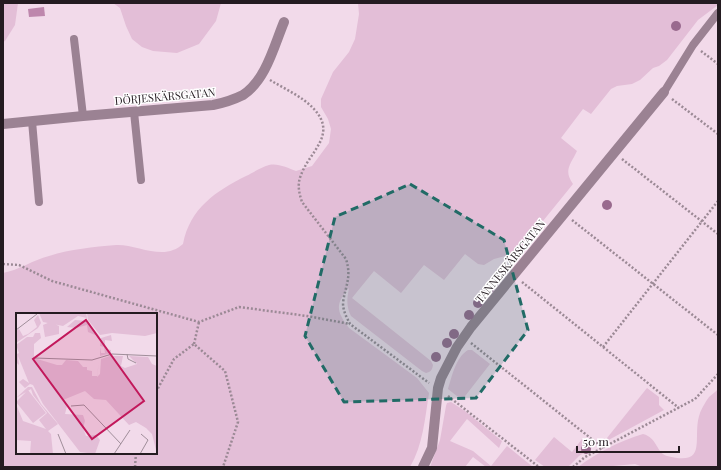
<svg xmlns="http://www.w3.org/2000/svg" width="721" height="470" font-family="'Playfair Display',serif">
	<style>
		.green { fill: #e3bed7; fill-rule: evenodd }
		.water { fill: #be87ad }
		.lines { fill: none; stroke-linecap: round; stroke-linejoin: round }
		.path { stroke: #9b8995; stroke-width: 2.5; stroke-dasharray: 2 2; stroke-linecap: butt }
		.lane { stroke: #9b8293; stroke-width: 8 }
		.street { stroke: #9b8293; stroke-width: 10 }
		.tree { fill: #996a8e }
		.marked { fill: #216b66; fill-opacity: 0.2; stroke: #216b66; stroke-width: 3; stroke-dasharray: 8 5; stroke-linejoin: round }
		.labels { text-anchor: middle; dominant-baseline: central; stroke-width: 3; stroke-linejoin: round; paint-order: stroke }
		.street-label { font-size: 11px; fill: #241b21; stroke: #fff }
		.inset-road { fill: none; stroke: #a08e9a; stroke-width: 1 }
		.view { fill: #c2185b; fill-opacity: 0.15; stroke: #c2185b; stroke-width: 2 }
		.inset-edge { fill: none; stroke: #241b21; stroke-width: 2 }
	</style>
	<rect width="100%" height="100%" fill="#f2daea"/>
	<g class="green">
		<path d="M3,3H18L15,25L5,41L3,42Z"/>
		<path d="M113,3H221L216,21L199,44L177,53L153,51L142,47L132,39L126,26L120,8Z"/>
		<path d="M358,3H718V5L698,20L667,60L659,66L653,68L640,80L632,84L617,86L611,89L591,114L583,109L561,138L577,151C571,164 563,170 573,184L517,253L494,259L484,265L478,264L465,254L444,280L424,265L401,293L374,271L352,298L431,361L433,365C432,370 431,372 426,373L422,371L351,316C346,306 347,299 349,288C335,304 336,311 349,328L417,378L429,393C425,418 423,445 410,467H3V273C19,270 33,260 49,256C71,249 93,247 116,245C133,244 157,257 173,250C177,249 180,246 183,244C190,208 216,191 246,176C253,173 261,167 269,165C278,163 288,168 296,171L312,166L329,143L331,129L328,119L321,107V99L333,72L349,52L355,39L359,14ZM17,314H156V453H17Z"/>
		<path d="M468,350H472L490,364L462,400L448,389C452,376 456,357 468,350Z"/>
		<path d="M647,388L659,397V405L664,410L603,443Z"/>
		<path d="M718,389V467H643L635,464L602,467H578C598,452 620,441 643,434C658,438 656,453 667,456C710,467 691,437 700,413C702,408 706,401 709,397C712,394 716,392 718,389Z"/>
		<path d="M451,402L465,411L502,441L499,448L467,419L450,441L473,451L491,466L507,446L533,467H486L473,457L465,467H430L440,440L446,406L447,403Z"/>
		<path d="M554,437L572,452L582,439L593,447L579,456L568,467H545L535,460Z"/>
	</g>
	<path class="water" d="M44,7L45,16L29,17L28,9Z"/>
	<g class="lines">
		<g class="path">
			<path d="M701,51L718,64"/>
			<path d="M270,80C285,89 303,97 314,109C338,135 309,152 301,175C297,184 299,193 302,202L346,259C352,278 345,286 343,303C343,311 347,318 350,324L429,383"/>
			<path d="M672,99L718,134"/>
			<path d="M622,159L718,234"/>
			<path d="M572,220L718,335"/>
			<path d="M3,264L19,265L52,281L199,322L239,307L307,316L350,324"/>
			<path d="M522,282L679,408"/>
			<path d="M471,343L603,448"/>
			<path d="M194,344L199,322"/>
			<path d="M603,347L718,201"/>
			<path d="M156,392L174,359L194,344L225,371L238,422L223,467"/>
			<path d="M448,396L539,467"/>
			<path d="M135,467L136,453"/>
			<path d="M573,467L585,457L695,399L718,374"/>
		</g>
		<g class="lane">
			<path d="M74,39L83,116"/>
			<path d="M664,92L693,45L718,13"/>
			<path d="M134,112L141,180"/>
			<path d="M32,121L39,202"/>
		</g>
		<g class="street">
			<path d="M3,124L83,116L213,105C223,103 233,100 243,95C266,80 274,46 284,22"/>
			<path d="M423,467L432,448L438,388L441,378L457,347L471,327L664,92"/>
		</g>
	</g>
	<g class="tree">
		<circle cx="676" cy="26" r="5"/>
		<circle cx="607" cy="205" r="5"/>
		<circle cx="490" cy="288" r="5"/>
		<circle cx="478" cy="303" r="5"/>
		<circle cx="469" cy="315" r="5"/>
		<circle cx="454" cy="334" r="5"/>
		<circle cx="447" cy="343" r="5"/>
		<circle cx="436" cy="357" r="5"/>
		<circle cx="586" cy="449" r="5"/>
	</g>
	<path class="marked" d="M410,184L504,240L528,330L476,398L344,402L305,336L335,217Z"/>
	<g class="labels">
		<g class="street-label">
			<text transform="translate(165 96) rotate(-5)">DÖRJESKÄRSGATAN</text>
			<text transform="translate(510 261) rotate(-51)">TANNESKÄRSGATAN</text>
		</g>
	</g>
	<g transform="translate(16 313)">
		<rect width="141" height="141" fill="#f2daea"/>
		<path d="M23,0H70L71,5L62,3L47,13L27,9ZM71,0H137L141,2V20L129,23L96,20L84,22L72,7ZM22,2L25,10L22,15L0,30V18L3,16L7,23L12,21L21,14L18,7ZM59,7L71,8L84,24L72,19L71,12L60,15L51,14ZM34,9L43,13V21L29,24L27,12ZM19,20H24L25,25L18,31V45L41,52H46L50,47L62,48L67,54H71V57L76,58V63H81L83,48L81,64L84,61L85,46L94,43H107L105,53L109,55L121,51L113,43L132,44L136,51L141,53V141L136,121L130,115L120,109L113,112L90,87L78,86L69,78L47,87L51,93L49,101L67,102L69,108L67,115L70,123L80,122L84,127L79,141L64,139L27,91L17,72L14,71L9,75L3,69L7,66L13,70L2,43L3,52L0,49V37L1,41L3,40L0,32L11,24H17ZM95,22L96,28L89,27V36L95,37V40L84,43V34L85,40H89L88,34L84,33L85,25ZM12,74H16L25,91L42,111L32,118L35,121L37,141H14L15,128L0,127V91L7,108L30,116L23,107L31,100L17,82L15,76L0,85ZM12,77L30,100L17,110L0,89Z" fill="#e3bed7"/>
		<path class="inset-road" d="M0,17L21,1M111,41L112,46L120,50M19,45L76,47L96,41L141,43M55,93L68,92L105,131M42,121L50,141M98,141L114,117M124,141L132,127L125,121"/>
		<path class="view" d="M70,7L128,88L76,126L17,46Z"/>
		<rect width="141" height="141" class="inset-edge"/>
	</g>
	<rect width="721" height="470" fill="none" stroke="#241b21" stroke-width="8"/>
	<path d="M577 446v6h102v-6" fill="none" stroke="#241b21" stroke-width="2"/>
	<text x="583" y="446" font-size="12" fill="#241b21" stroke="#ffffff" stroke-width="3" paint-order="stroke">50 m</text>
</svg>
